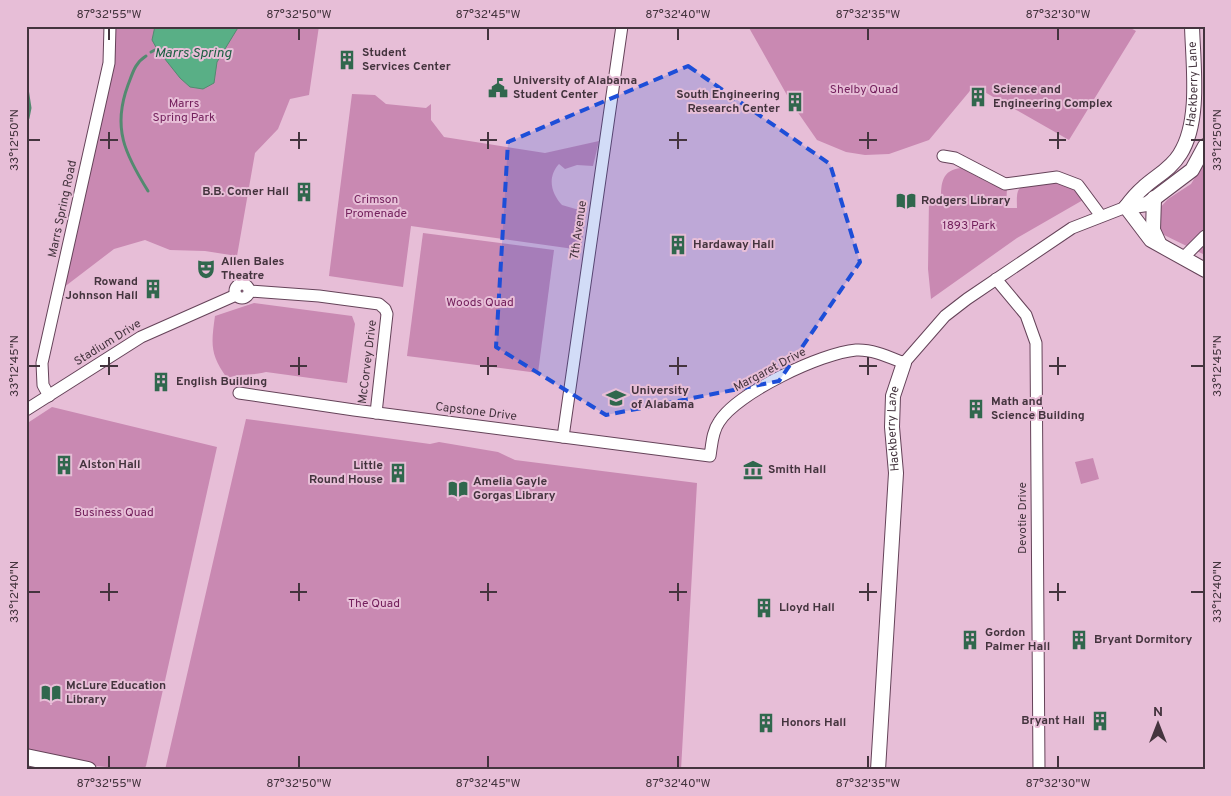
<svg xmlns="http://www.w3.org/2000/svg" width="1231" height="796" font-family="Overpass,sans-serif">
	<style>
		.green { fill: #c989b2 }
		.water { fill: #59af86; stroke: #538a70 }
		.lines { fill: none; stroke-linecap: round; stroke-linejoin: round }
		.stream { stroke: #538a70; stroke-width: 3 }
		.minor-casing { stroke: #654359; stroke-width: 13 }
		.tertiary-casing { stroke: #654359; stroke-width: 16 }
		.secondary-casing { stroke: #654359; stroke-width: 18 }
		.minor { stroke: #fff; stroke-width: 11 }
		.tertiary { stroke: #fff; stroke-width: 14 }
		.secondary { stroke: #fff; stroke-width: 16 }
		.marked { fill: #1d4ed8; fill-opacity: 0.2; stroke: #1d4ed8; stroke-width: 4; stroke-dasharray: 10 6; stroke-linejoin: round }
		.ticks { fill: none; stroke: #44343e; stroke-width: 2 }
		.labels { text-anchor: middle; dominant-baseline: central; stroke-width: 4; stroke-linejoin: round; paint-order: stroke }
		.poi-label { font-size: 12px; font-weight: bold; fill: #44343e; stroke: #e7bed7; text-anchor: start }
		.street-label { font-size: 12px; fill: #44343e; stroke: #e7bed7 }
		.park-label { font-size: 12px; fill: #74215d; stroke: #e7bed7 }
		.water-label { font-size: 14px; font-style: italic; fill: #1e5f43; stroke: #e7bed7 }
		.neatline { fill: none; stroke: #44343e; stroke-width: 2 }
		.ticks-label { font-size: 12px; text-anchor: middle; fill: #44343e }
	</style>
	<rect width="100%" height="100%" fill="#e7bed7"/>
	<g class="green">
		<path d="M110,26H319L309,95L290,99L278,129L255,153L237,256L205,251L170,250L145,240L114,249L59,291L109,63Z"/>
		<path d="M748,26H1127L1136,31L1069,140L974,86L929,140L889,154L865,155L846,152L817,140L792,104Z"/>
		<path d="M352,94L375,95L386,104L426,108L431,104V120L444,137L545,153L599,141L593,166L577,165L565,169L559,164C547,177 551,193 562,205L586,212L581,250L411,226L403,287L329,276Z"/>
		<path d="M1205,161V255L1160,233L1157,211L1168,199L1191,184Z"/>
		<path d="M961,168L989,183L1007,188L1006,208H1017C1017,203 1016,193 1019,189C1023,186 1030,186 1035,185C1056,181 1070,182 1083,200L1017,238L931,299L928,269L929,199H941C941,183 942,170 961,168Z"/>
		<path d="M423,233L554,250L538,373L407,356Z"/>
		<path d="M254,303L352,316L355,324L347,383L266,372C252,376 240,373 227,378C210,355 211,344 215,316Z"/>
		<path d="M52,407L217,447L146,766L143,770L96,766L26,750V424Z"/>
		<path d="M246,419L430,444L439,442L498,452L515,460L697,483L681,770H165Z"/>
		<path d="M1093,458L1099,479L1081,484L1075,462Z"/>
	</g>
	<path class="water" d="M155,26H239L217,62L214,83L203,89L190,87L180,78L157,49L152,40Z"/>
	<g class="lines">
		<g class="stream">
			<path d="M151,52L157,49"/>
			<path d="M146,56C135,63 133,72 128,85C112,128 125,154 148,191"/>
			<path d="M26,82L30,108L28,118"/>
		</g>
		<defs>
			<g id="minor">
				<path d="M943,156L955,158L1005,184L1057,177L1078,185L1101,216"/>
				<path d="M1183,258L1205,236"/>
				<path d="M996,279L1026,315L1036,343L1039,770"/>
				<circle cx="242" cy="291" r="7"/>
				<path d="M250,291L319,296L379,304L385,309L387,314L376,413"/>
				<path d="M239,393L354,410L710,456C712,444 712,432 719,422C737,393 821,353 856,350C872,349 889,357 904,363L945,316L967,299L1072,228L1126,207"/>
				<path d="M49,396L43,385L42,363L109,63L110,26"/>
				<path d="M26,410L141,337L236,295"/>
				<path d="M563,437L622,26"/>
			</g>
			<g id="tertiary">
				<path d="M1154,198L1153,230L1159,243"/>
				<path id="s1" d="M1126,207C1131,200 1137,193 1144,187C1156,176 1171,169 1180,154C1201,121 1193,64 1192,26"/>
				<path d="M1126,207L1147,204L1192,170L1205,146"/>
				<path d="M1126,207L1151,240L1205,270"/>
				<path id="s2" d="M878,770L896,473L892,427L893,396L904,363"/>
			</g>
			<path id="secondary" d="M26,757L88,770"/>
		</defs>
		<use href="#minor" class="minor-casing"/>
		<use href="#tertiary" class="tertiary-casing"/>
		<use href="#secondary" class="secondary-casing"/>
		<use href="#minor" class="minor"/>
		<use href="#tertiary" class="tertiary"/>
		<use href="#secondary" class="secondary"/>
	</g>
	<path class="marked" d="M688,66L830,164L860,262L779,381L606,415L496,347L508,142Z"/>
	<path class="ticks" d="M109,28V40M299,28V40M488,28V40M678,28V40M868,28V40M1058,28V40M109,132V149M299,132V149M488,132V149M678,132V149M868,132V149M1058,132V149M28,140H40M100,140H118M290,140H307M480,140H497M669,140H687M859,140H877M1049,140H1066M1191,140H1204M109,357V375M299,357V375M488,357V375M678,357V375M868,357V375M1058,357V375M28,366H40M100,366H118M290,366H307M480,366H497M669,366H687M859,366H877M1049,366H1066M1191,366H1204M109,583V601M299,583V601M488,583V601M678,583V601M868,583V601M1058,583V601M28,592H40M100,592H118M290,592H307M480,592H497M669,592H687M859,592H877M1049,592H1066M1191,592H1204M109,756V768M299,756V768M488,756V768M678,756V768M868,756V768M1058,756V768"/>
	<defs>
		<symbol id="building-bare" viewBox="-9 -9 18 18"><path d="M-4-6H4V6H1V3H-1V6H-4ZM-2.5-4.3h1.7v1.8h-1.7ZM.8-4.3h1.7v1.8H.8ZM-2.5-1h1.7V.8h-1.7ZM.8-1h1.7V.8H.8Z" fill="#30674d" stroke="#e7bed7" stroke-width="2.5" paint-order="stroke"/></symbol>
		<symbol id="civic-bare" viewBox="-9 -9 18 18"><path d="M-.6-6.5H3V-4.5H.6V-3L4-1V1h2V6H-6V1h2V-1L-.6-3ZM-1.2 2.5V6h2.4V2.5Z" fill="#30674d" stroke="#e7bed7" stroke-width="2.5" paint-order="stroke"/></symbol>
		<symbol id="library-bare" viewBox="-9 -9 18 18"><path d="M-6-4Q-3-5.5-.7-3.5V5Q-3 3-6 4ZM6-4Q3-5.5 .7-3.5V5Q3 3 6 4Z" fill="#30674d" stroke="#e7bed7" stroke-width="2.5" paint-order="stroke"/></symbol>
		<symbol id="theatre-bare" viewBox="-9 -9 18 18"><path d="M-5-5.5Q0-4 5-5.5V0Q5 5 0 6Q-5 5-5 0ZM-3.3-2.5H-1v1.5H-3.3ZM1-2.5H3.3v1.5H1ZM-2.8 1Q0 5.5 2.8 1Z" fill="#30674d" stroke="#e7bed7" stroke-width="2.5" paint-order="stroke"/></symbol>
		<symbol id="university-bare" viewBox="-9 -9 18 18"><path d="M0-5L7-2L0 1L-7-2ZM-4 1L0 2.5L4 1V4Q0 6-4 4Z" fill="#30674d" stroke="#e7bed7" stroke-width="2.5" paint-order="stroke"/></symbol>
		<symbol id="museum-bare" viewBox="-9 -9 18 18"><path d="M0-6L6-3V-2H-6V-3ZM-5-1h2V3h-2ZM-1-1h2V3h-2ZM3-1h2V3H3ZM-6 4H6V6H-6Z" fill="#30674d" stroke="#e7bed7" stroke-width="2.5" paint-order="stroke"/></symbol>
	</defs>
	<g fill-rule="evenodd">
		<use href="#building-bare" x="333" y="46" width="28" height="28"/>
		<use href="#civic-bare" x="484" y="74" width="28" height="28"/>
		<use href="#building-bare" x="964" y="83" width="28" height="28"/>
		<use href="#building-bare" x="781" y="88" width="28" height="28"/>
		<use href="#building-bare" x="290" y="178" width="28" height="28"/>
		<use href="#library-bare" x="892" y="187" width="28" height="28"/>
		<use href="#building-bare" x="664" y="231" width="28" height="28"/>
		<use href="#theatre-bare" x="192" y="255" width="28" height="28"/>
		<use href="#building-bare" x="139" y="275" width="28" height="28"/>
		<use href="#building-bare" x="147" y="368" width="28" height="28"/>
		<use href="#university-bare" x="602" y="384" width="28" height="28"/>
		<use href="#building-bare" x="962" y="395" width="28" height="28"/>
		<use href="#building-bare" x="50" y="451" width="28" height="28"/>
		<use href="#museum-bare" x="739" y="456" width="28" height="28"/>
		<use href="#building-bare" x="384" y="459" width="28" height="28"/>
		<use href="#library-bare" x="444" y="475" width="28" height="28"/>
		<use href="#building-bare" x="750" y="594" width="28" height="28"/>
		<use href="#building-bare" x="956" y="626" width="28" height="28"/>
		<use href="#building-bare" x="1065" y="626" width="28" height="28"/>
		<use href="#library-bare" x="37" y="679" width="28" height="28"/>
		<use href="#building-bare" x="1086" y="707" width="28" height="28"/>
		<use href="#building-bare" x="752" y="709" width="28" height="28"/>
	</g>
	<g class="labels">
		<g class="poi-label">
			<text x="362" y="53">Student<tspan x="362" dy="14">Services Center</tspan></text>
			<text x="513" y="81">University of Alabama<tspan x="513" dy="14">Student Center</tspan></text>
			<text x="993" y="90">Science and<tspan x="993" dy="14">Engineering Complex</tspan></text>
			<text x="780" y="95" text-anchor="end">South Engineering<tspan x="780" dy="14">Research Center</tspan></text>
			<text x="289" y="192" text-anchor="end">B.B. Comer Hall</text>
			<text x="921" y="201">Rodgers Library</text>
			<text x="693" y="245">Hardaway Hall</text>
			<text x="221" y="262">Allen Bales<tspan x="221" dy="14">Theatre</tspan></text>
			<text x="138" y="282" text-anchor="end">Rowand<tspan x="138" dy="14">Johnson Hall</tspan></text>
			<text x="176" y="382">English Building</text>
			<text x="631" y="391">University<tspan x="631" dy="14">of Alabama</tspan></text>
			<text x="991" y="402">Math and<tspan x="991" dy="14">Science Building</tspan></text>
			<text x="79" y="465">Alston Hall</text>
			<text x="383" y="466" text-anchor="end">Little<tspan x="383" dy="14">Round House</tspan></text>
			<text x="768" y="470">Smith Hall</text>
			<text x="473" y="482">Amelia Gayle<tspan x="473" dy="14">Gorgas Library</tspan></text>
			<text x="779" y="608">Lloyd Hall</text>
			<text x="985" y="633">Gordon<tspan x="985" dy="14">Palmer Hall</tspan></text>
			<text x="1094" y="640">Bryant Dormitory</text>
			<text x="66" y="686">McLure Education<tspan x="66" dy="14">Library</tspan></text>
			<text x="1085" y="721" text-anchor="end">Bryant Hall</text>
			<text x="781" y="723">Honors Hall</text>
		</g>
		<g class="street-label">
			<text stroke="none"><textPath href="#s1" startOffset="148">Hackberry Lane</textPath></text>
			<text transform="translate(63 209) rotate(-78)">Marrs Spring Road</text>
			<text transform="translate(579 230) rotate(-82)">7th Avenue</text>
			<text transform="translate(108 343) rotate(-32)">Stadium Drive</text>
			<text transform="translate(368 362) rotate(-83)">McCorvey Drive</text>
			<text transform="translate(770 370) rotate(-28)">Margaret Drive</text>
			<text transform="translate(476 412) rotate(7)">Capstone Drive</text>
			<text stroke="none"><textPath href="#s2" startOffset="342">Hackberry Lane</textPath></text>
			<text transform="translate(1023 518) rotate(-90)">Devotie Drive</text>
		</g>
		<g class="park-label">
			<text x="864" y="90">Shelby Quad</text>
			<text x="184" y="104">Marrs<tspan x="184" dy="14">Spring Park</tspan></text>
			<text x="376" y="200">Crimson<tspan x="376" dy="14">Promenade</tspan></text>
			<text x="969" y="226">1893 Park</text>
			<text x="480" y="303">Woods Quad</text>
			<text x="114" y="513">Business Quad</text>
			<text x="374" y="604">The Quad</text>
		</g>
		<g class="water-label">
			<text x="193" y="53">Marrs Spring</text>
		</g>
	</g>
	<rect width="1231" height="796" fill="none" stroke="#e7bed7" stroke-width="55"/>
	<g transform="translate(1158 724)" stroke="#e7bed7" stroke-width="4" paint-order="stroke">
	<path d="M0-4L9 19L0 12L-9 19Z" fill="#44343e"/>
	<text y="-8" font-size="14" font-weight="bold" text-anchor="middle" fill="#44343e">N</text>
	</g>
	<rect x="28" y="28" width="1176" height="740" class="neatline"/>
	<g class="ticks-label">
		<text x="109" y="18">87°32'55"W</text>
		<text x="299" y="18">87°32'50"W</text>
		<text x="488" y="18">87°32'45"W</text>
		<text x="678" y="18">87°32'40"W</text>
		<text x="868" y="18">87°32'35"W</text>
		<text x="1058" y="18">87°32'30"W</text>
		<text transform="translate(14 140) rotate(-90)" y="4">33°12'50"N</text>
		<text transform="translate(1217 140) rotate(-90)" y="4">33°12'50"N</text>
		<text transform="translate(14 366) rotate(-90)" y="4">33°12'45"N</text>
		<text transform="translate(1217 366) rotate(-90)" y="4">33°12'45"N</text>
		<text transform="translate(14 592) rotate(-90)" y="4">33°12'40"N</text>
		<text transform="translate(1217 592) rotate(-90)" y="4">33°12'40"N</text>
		<text x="109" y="787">87°32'55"W</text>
		<text x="299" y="787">87°32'50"W</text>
		<text x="488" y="787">87°32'45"W</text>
		<text x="678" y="787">87°32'40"W</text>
		<text x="868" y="787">87°32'35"W</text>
		<text x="1058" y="787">87°32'30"W</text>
	</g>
</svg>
